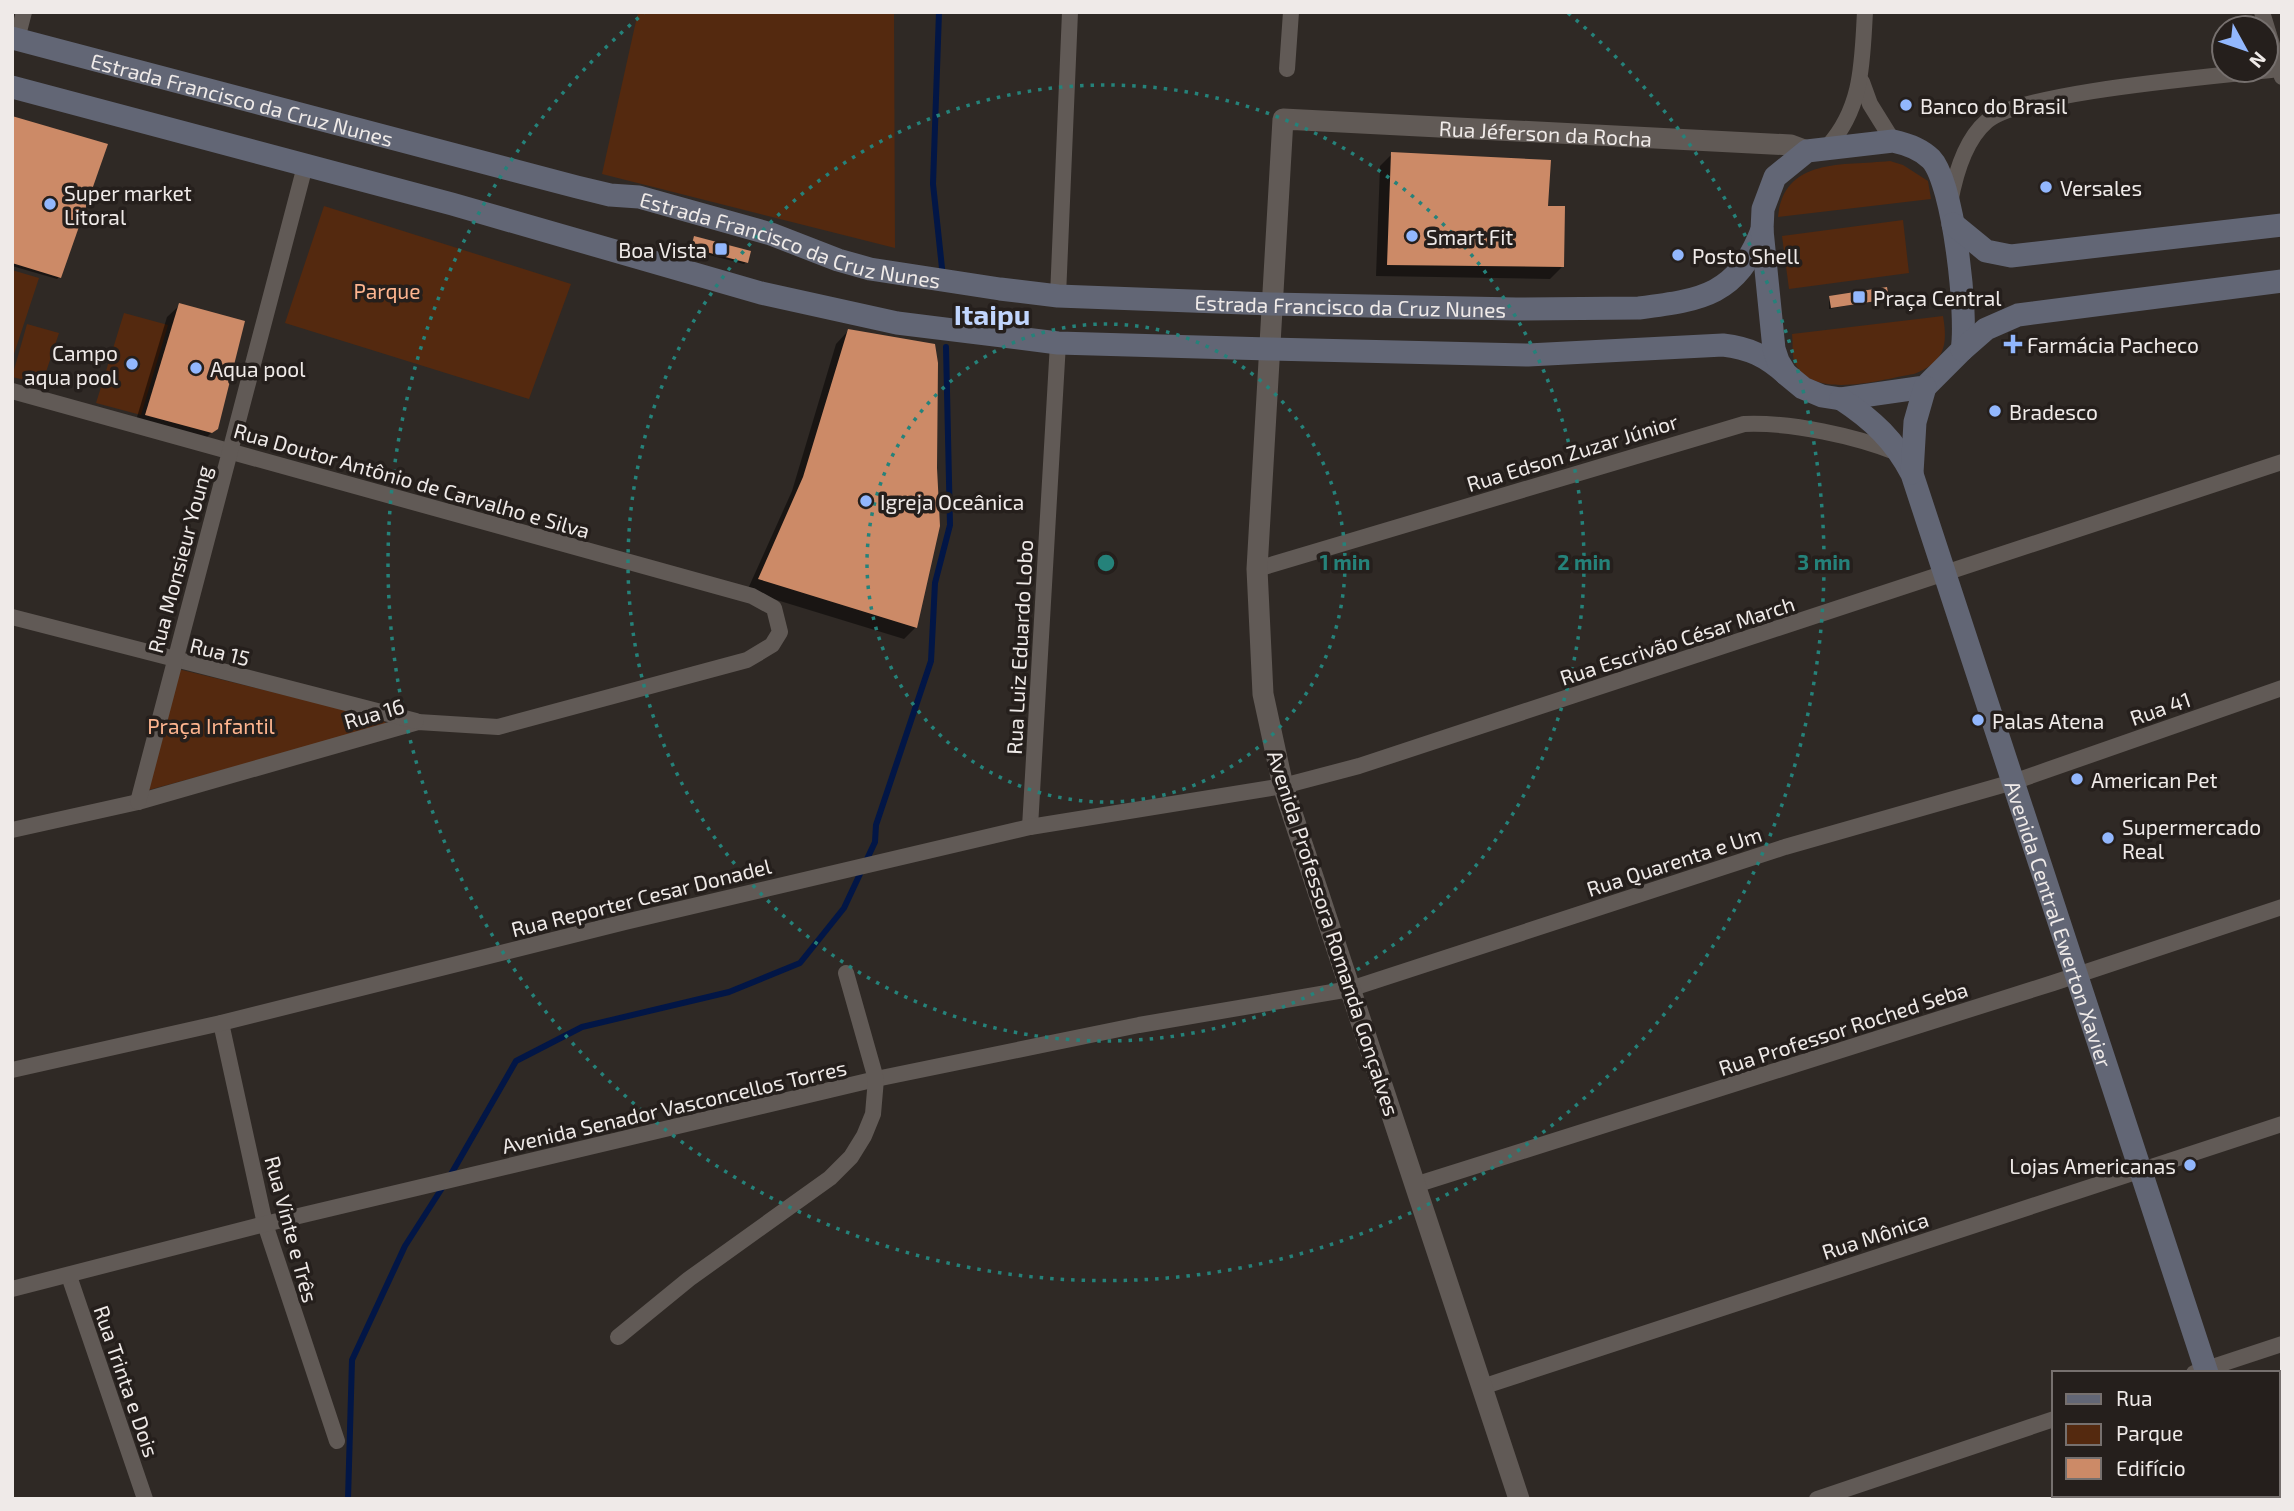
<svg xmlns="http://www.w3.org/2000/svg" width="2294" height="1511" font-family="'Exo 2',sans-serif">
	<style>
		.green { fill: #54290f }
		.shadow { fill: #0007 }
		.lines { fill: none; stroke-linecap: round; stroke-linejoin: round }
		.stream { stroke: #021646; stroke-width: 6 }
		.building { fill: #cc8a67 }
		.minor { stroke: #615a56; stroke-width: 16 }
		.tertiary { stroke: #615a56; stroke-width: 21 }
		.secondary { stroke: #626675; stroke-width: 23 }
		.ring { fill: none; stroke: #25827a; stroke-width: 3.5; stroke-dasharray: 3.5 7 }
		.poi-dot { fill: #92b7fd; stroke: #251f1c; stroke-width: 2.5 }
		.labels { text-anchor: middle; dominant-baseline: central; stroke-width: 7; stroke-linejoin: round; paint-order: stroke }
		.street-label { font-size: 21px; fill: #efeae8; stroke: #251f1c }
		.poi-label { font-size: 21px; fill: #efeae8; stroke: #251f1c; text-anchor: start }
		.park-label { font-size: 21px; fill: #feb58f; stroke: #251f1c }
		.district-label { font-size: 28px; font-weight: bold; fill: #c1d6fe; stroke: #251f1c }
		.centre { fill: #25827a; stroke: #251f1c; stroke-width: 3.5 }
		.ring-label { font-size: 21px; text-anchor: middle; font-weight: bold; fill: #25827a; stroke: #251f1c; stroke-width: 7; stroke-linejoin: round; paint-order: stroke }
	</style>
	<rect width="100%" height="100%" fill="#2f2925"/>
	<g class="green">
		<path d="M638,12H894L895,248L602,174Z"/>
		<path d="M1890,161L1903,165L1928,181L1931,199L1778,217C1784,157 1843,166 1890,161Z"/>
		<path d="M324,206L571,284L529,399L285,323Z"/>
		<path d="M1903,220L1909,273L1789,289L1782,236Z"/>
		<path d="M12,270L39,278L12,360Z"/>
		<path d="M124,313L168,325L141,415L96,403Z"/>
		<path d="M1943,316C1948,345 1945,362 1914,374C1882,379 1811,402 1794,361C1792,353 1793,342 1792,334Z"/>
		<path d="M27,324L59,333L42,384L12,377Z"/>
		<path d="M178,669L379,718L389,725L145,791Z"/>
	</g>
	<g class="shadow">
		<path d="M12,118L59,277L57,279L12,266Z"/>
		<path d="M1392,154L1547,208L1562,267L1550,279L1376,276L1380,166Z"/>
		<path d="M695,238L746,262L744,264L690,250Z"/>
		<path d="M1829,297L1887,298L1829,309Z"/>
		<path d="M180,305L216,428L203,441L134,427L167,317Z"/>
		<path d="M848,331L916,627L904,639L747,591L792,491L836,344Z"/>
	</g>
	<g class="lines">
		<g class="stream">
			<path d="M939,12L933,184L942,268"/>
			<path d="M450,1176L516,1061L582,1027L729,992L800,963L844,908L875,842L876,825L931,661L935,583L950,525L946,347"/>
			<path d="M348,1499L352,1360L405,1246L444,1185"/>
		</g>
	</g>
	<g class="building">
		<path d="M12,116L108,144L61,278L12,263Z"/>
		<path d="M1391,152L1551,160L1548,206H1565L1564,267L1387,265Z"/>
		<path d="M694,236L751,251L748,263L691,248Z"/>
		<path d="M1887,287L1889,299L1831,308L1829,296Z"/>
		<path d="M179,303L245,321L218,429L212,433L145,415Z"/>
		<path d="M848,329L935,344L938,363L937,468L940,526L917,628L758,579L803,477Z"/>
	</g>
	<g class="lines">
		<g class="minor">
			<path d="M2262,12L2282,77"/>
			<path d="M17,39L24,12"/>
			<path d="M1287,69L1291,12"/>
			<path d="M1862,82L1870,104L1893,141"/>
			<path d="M1828,146C1863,107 1862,62 1865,12"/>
			<path d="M1950,203C1955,175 1965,140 1987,121C2022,91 2223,76 2279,69"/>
			<path d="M1058,296L1070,12"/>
			<path d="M12,391L752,596L774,608L780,632L772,645L747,660L498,727L418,722L138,802L12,830"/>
			<path d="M1257,569L1744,424C1791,422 1855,436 1898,453"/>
			<path d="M12,617L416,721"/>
			<path d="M138,802L305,166"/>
			<path d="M1030,827L1058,343"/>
			<path d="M221,1023L265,1224L337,1441"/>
			<path d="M12,1070L221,1023L625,922L1030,827L1283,786L1359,766L2282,462"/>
			<path d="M1415,1185L2053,983L2282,907"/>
			<path d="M69,1276L145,1499"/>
			<path d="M12,1289L265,1224L876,1079L1139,1025L1350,989L1785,847L2013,782L2282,688"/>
			<path d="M618,1337L689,1279L830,1178L851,1157L864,1136L873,1114L876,1079L846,973"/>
			<path d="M2194,1373L2282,1344"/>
			<path d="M1482,1387L2282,1124"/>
			<path d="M1817,1499L2054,1419"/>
		</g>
		<path class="tertiary" id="s1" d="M1519,1499L1283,786L1263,694L1257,569L1283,119L1791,145L1807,151"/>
		<g class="secondary">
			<path id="s2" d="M12,38L577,187L610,195L639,197L771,234L838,260L870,269L1000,289L1058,296L1271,304L1516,309L1639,308C1703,300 1737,295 1762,230"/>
			<path d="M12,87L452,204L761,293L897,323L1058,343L1269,349L1528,355L1723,345C1749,348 1766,356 1786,374"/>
			<path d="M1893,141C1907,144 1921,149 1931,159C1954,183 1968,317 1962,350L1925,387L1841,399L1822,396L1803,388L1786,374L1778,361L1774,349L1762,230L1763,209L1775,177L1807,151Z"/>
			<path d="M1953,224L1986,251L2011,256L2282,225"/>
			<path d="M1962,350L1986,329L2018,315L2282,281"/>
			<path id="s3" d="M1841,399C1873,420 1895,441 1912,474L2207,1373"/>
			<path d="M1912,473L1915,422L1925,387"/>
			<path d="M2247,1495L2248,1499"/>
		</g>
	</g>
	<g class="ring">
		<circle cx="1106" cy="563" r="239"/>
		<circle cx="1106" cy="563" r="478"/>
		<path d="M1568 13A718 718 0 1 1 644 13"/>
	</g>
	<g class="poi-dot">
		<circle cx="1906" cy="105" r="7"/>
		<circle cx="2046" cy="187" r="7"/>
		<circle cx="50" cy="204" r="7"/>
		<circle cx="1412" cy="236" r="7"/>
		<rect x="714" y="242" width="14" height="14" rx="3.5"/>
		<circle cx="1678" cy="255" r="7"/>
		<rect x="1852" y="290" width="14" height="14" rx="3.5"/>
		<path d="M2009.5 333.5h7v7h7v7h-7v7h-7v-7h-7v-7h7z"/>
		<circle cx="132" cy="364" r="7"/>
		<circle cx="196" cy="368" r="7"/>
		<circle cx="1995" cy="411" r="7"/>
		<circle cx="866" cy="501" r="7"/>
		<circle cx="1978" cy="720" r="7"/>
		<circle cx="2077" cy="779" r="7"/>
		<circle cx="2108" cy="838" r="7"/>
		<circle cx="2190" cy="1165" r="7"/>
	</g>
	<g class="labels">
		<g class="street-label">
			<text stroke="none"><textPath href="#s2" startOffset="238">Estrada Francisco da Cruz Nunes</textPath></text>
			<text stroke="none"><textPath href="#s1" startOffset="1684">Rua Jéferson da Rocha</textPath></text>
			<text stroke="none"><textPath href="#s2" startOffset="805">Estrada Francisco da Cruz Nunes</textPath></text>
			<text stroke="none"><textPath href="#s2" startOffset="1372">Estrada Francisco da Cruz Nunes</textPath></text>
			<text transform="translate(1572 452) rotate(-17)">Rua Edson Zuzar Júnior</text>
			<text transform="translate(412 480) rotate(16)">Rua Doutor Antônio de Carvalho e Silva</text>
			<text transform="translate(179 559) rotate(-75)">Rua Monsieur Young</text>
			<text transform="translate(1677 640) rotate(-18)">Rua Escrivão César March</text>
			<text transform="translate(1019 647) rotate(-87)">Rua Luiz Eduardo Lobo</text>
			<text transform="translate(220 651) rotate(14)">Rua 15</text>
			<text transform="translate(2160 708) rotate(-19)">Rua 41</text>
			<text transform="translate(374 713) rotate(-16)">Rua 16</text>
			<text transform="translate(1674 861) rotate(-18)">Rua Quarenta e Um</text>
			<text transform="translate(641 897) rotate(-14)">Rua Reporter Cesar Donadel</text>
			<text stroke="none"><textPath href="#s3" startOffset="578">Avenida Central Ewerton Xavier</textPath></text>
			<text transform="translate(1334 933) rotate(72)">Avenida Professora Romanda Gonçalves</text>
			<text transform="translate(1843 1028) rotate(-18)">Rua Professor Roched Seba</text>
			<text transform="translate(674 1106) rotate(-13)">Avenida Senador Vasconcellos Torres</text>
			<text transform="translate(292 1229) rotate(75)">Rua Vinte e Três</text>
			<text transform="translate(1875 1235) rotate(-18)">Rua Mônica</text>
			<text transform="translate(127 1381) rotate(71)">Rua Trinta e Dois</text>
		</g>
		<g class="poi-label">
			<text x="1920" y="105">Banco do Brasil</text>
			<text x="2060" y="187">Versales</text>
			<text x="64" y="192">Super market<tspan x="64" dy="24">Litoral</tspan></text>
			<text x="1426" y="236">Smart Fit</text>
			<text x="707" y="249" text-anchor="end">Boa Vista</text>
			<text x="1692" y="255">Posto Shell</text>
			<text x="1873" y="297">Praça Central</text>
			<text x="2027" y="344">Farmácia Pacheco</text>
			<text x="118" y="352" text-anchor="end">Campo<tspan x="118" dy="24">aqua pool</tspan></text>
			<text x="210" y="368">Aqua pool</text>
			<text x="2009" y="411">Bradesco</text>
			<text x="880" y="501">Igreja Oceânica</text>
			<text x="1992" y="720">Palas Atena</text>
			<text x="2091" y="779">American Pet</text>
			<text x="2122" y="826">Supermercado<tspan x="2122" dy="24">Real</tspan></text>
			<text x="2176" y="1165" text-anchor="end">Lojas Americanas</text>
		</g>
		<g class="park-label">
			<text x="387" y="290">Parque</text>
			<text x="211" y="725">Praça Infantil</text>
		</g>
		<g class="district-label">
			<text x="992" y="314">Itaipu</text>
		</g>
	</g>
	<circle cx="1106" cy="563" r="10" class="centre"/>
	<g class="ring-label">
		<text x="1345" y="570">1 min</text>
		<text x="1584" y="570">2 min</text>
		<text x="1824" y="570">3 min</text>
	</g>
	<rect width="2294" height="1511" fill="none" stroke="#efeae8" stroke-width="28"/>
	<rect x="2052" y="1371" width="228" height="126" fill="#251f1c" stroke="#76706e" stroke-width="2"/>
	<rect x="2066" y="1394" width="35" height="10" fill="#626675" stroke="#76706e" stroke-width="2"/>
	<text x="2116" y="1406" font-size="21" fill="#efeae8">Rua</text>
	<rect x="2066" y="1424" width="35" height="21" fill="#54290f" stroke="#76706e" stroke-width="2"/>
	<text x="2116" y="1441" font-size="21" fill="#efeae8">Parque</text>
	<rect x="2066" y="1458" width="35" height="21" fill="#cc8a67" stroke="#76706e" stroke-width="2"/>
	<text x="2116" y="1476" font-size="21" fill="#efeae8">Edifício</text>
	<g transform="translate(2245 49) rotate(130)"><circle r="33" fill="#251f1c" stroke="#76706e" stroke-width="2"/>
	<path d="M0-5L12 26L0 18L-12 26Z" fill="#92b7fd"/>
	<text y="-10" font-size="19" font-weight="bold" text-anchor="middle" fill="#efeae8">N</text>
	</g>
</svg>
